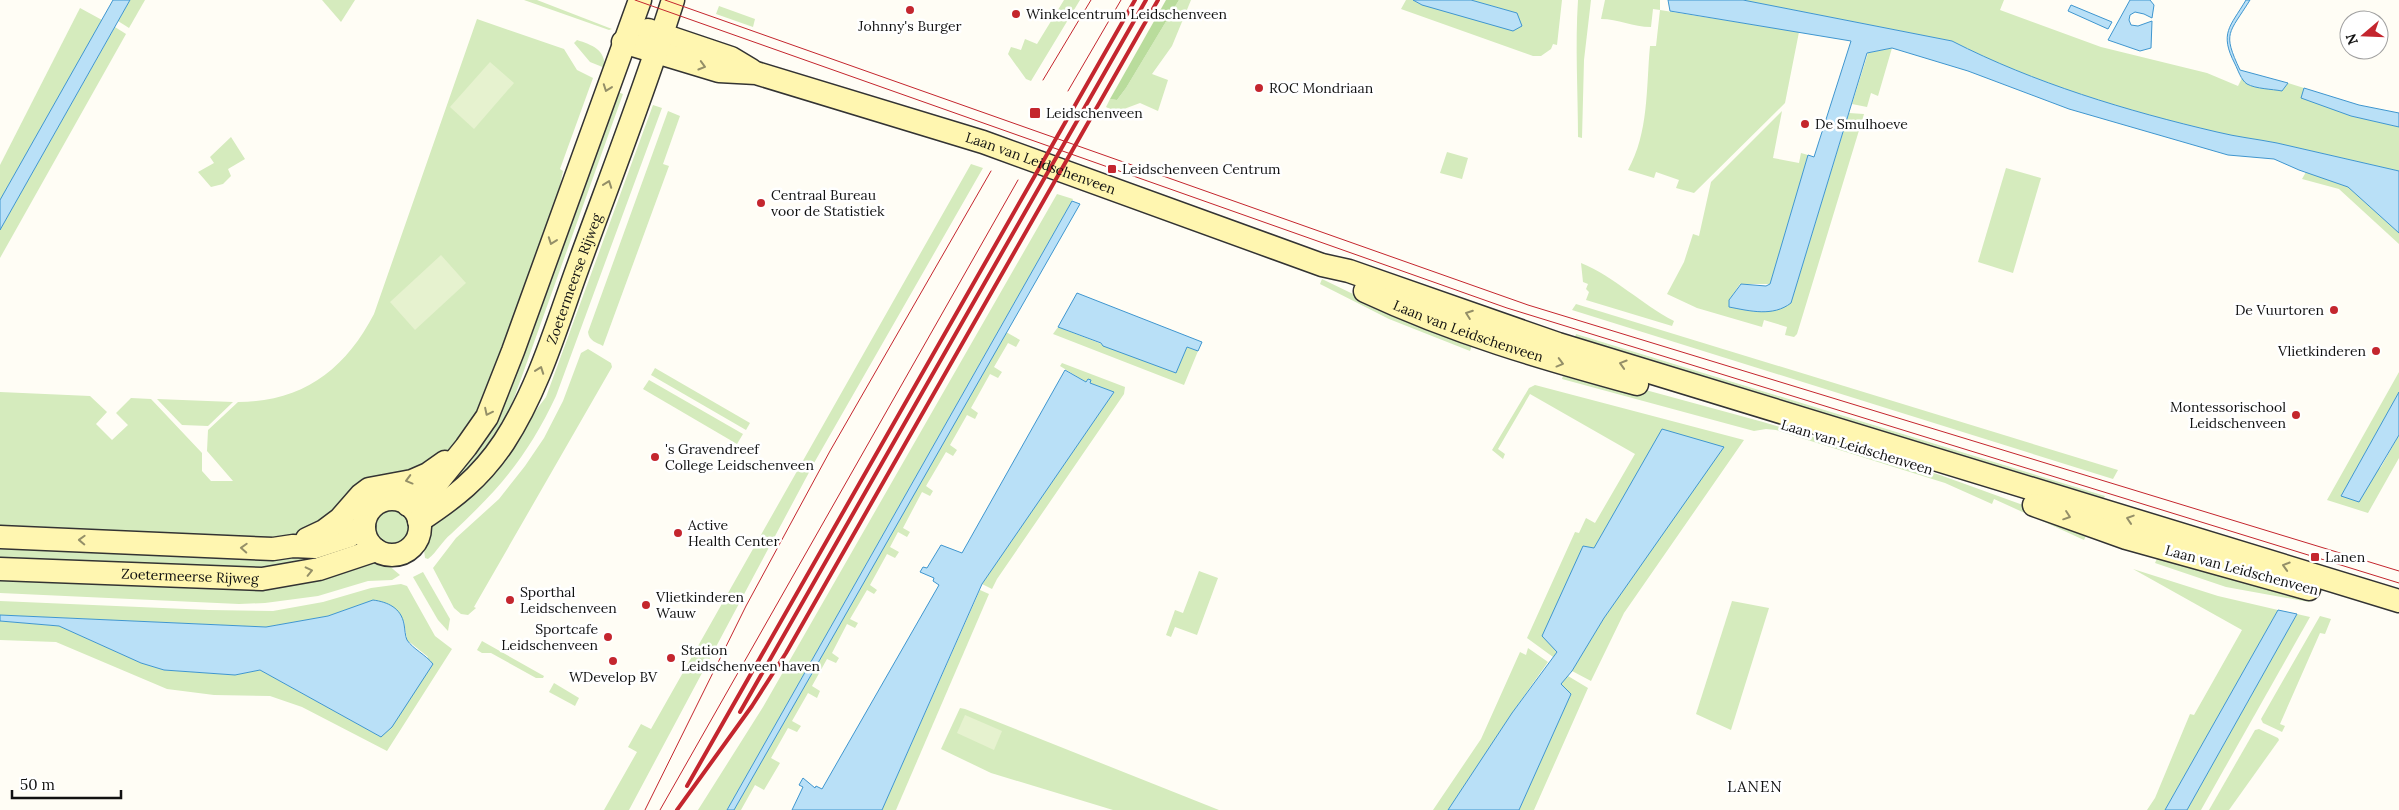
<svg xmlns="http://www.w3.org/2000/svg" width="2399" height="810" font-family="Lora,serif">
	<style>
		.green { fill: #d5ebbd }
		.forest { fill: #b9dc9c }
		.pitch { fill: #e6f2cf }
		.water { fill: #b9e0f7; stroke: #3f96cf }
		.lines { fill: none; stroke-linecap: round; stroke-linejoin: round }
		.secondary-casing { stroke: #333; stroke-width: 25 }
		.secondary { stroke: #fff6b0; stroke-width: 22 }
		.tram { stroke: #c4262e; stroke-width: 1 }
		.rail { stroke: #c4262e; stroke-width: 4 }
		.oneway { stroke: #948f68 }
		.poi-dot { fill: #c4262e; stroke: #fff; stroke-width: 2 }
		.labels { text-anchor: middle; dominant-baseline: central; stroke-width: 5; stroke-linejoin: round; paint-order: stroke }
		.poi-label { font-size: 14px; fill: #111; stroke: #fff; text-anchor: start }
		.street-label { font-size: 14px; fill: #111; stroke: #fff }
		.neighbourhood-label { font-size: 15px; letter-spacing: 1px; fill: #111; stroke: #fff }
	</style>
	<rect width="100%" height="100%" fill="#fffdf5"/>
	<g class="green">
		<path d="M130,0H145L129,28L118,21Z"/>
		<path d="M322,0H355L341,22Z"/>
		<path d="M524,0H537L612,29L609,30Z"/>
		<path d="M1064,0H1080L1031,81L1026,79L1008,54L1011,47L1021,50L1025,39L1037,44Z"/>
		<path d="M1179,0H1191L1172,46L1152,74L1168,80L1158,111L1140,103L1116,112L1106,107L1110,99L1117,100L1126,88Z"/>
		<path d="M1406,0H1413L1422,5L1517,13L1471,0H1562L1557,45L1553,44L1551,49L1541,56H1533L1401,9Z"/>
		<path d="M1578,0H1591L1584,60L1582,138L1578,137C1578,91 1575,46 1578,0Z"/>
		<path d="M1605,0H1660V10L1799,32L1785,103L1694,193L1676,188L1679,180L1656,172L1654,178L1628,170C1649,132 1646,89 1650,46H1656L1660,10L1653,9L1651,27C1633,27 1618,19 1601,19Z"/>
		<path d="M1743,0H2004L2000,10L2101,47L2207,73L2238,86L2242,78L2248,84L2282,91L2288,83L2304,88L2302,98L2351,116L2399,127V171C2358,162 2318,152 2277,143C2257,139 2237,137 2217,132C2127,111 2034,83 1952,41Z"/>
		<path d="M719,6L755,19L753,27L716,14Z"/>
		<path d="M80,8L102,20L0,200V165Z"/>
		<path d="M477,19L564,49L577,70L593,78L560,169L563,171L556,205L483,409L449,451L292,538L260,541L0,528V392L90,396L107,412L96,424L112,440L128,425L116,413L131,398L151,399L202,453V471L211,481H233L207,451L208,430L238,402C302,402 345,370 374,314Z"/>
		<path d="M115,27L126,34L0,258V230Z"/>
		<path d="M577,40C592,45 605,49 605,68L590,62L574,43Z"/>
		<path d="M1892,48L1878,96L1871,93L1867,107L1852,104L1868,53Z"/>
		<path d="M615,91L623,94L503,429L453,488L437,490L461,466Z"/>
		<path d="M653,105L662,108L556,396C528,456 499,489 451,534C442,541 437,552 428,559L425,558L423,543L430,522L518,434L546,397Z"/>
		<path d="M668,111L680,116L663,164L669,166L603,346C596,342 589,341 588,332Z"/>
		<path d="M1782,111L1773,158L1799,163L1801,153L1808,155L1770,284H1740L1729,300V306C1749,312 1774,316 1791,303L1849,113L1864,114L1797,334L1794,337L1785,335L1787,327L1764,320L1762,327L1697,308L1667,294L1684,262L1693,234L1699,236L1711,182Z"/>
		<path d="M231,137L245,159L228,169L231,176L223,184L211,187L198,172L214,163L210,157Z"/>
		<path d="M1447,152L1468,158L1462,179L1440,173Z"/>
		<path d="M971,164L983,168L814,463L629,810H604L637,752L628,747L641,724L651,729Z"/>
		<path d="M2006,168L2041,178L2013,273L1978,262Z"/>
		<path d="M2306,172L2348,187L2399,233V244L2339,189L2302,179Z"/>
		<path d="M1057,194L1073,199L727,810H698L763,707Z"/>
		<path d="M1581,263C1615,277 1641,304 1674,321L1672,326L1586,300L1589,292L1586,289L1588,284L1583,282Z"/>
		<path d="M1322,279L1382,308L1474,340L1470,351L1389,319L1320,284Z"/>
		<path d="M1576,304L2118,470L2113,479L1572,310Z"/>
		<path d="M1058,327L1176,373L1187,347L1198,351L1184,385L1053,334Z"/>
		<path d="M1006,332L1020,340L1016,347L1008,343L994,367L1002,372L998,378L990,374L971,408L978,413L975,419L967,415L950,445L957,450L953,456L946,452L926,486L933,491L930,496L922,492L903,528L910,532L907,537L898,532L890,547L899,552L895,558L887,554L870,585L877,590L874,594L867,590L850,619L858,623L855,628L847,624L832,653L839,658L836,663L827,659L812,686L820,691L817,698L808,693L792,721L801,726L797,732L788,728L771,758L780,763L764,790L755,785L741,810H734Z"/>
		<path d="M1576,334L2105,496L2101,505L1573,343Z"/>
		<path d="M588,349L611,363L612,367L474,607L476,608L468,615L461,614L454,608L433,568L456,538L499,499L525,466L544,438L563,401L581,353Z"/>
		<path d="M1062,363L1125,387L1124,394L997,579L992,589L982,584L1114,392L1090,383L1091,380L1088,379L1086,382L1060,366Z"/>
		<path d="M655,368L750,423L746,430L651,375Z"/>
		<path d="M1565,368L1763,422L1940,475L2089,529L2084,540L1994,499L1992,504L1945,483L1776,430L1766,429L1754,431L1562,379Z"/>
		<path d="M2399,372V392L2341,496L2381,467L2399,435V458L2368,513L2327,500Z"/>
		<path d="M649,380L743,434L737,444L643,389Z"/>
		<path d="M1535,385L1744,440L1624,613L1591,681L1572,671L1604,618L1638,569L1662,430L1594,548L1583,546L1557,652L1553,657L1527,638L1575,532L1579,533L1586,518L1595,523L1635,454L1530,394L1498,449L1505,454L1503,459L1492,450L1529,388Z"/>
		<path d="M157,399L233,402L208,426L182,425Z"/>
		<circle cx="392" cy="527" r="19"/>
		<path d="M0,545L339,556L267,572L0,561Z"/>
		<path d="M2160,552L2310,594L2309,602L2226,587L2155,563Z"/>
		<path d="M375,560L387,564L400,575L392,580L368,581L318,596L265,603L239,604L0,593V577L242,587Z"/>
		<path d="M2133,569L2218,596L2278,610L2165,810H2147L2155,798L2190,714L2194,715L2242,630Z"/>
		<path d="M1199,571L1218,578L1197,635L1175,627L1171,637L1166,635L1175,610L1183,613Z"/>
		<path d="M423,572L450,619L448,631L438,620L413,577Z"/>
		<path d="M401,584L407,586L435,636L452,649L387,751L302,707L270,696L214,695L167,689L56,642L0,640V621L59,626L141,663L164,670L235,675L260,670L381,737L428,657L407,640L404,621L373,600L328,616L266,627L0,615V601L209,610L273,611L323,602L371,588Z"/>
		<path d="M980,590L989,594L896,810H882Z"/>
		<path d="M1732,601L1769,608L1731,730L1696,714Z"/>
		<path d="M2297,614L2310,617L2201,810H2187Z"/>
		<path d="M2320,616L2331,619L2325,634L2320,633L2280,724L2285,726L2282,732L2280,731L2263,723L2261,719Z"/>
		<path d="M482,641L544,676L543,678H536L491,653H482L477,650Z"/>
		<path d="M1528,648L1548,662L1512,713L1448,810H1433L1481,739L1520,652L1526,655Z"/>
		<path d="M1568,676L1588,688L1534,810H1519L1571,694L1560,684Z"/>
		<path d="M554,683L579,698L575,706L549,692Z"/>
		<path d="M960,708L965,709L1219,810H1113L991,773L941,749Z"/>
		<path d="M2259,729L2278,738L2279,740L2229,810H2209L2255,730Z"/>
	</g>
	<path class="forest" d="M1166,0H1179L1126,88L1117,100L1110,99Z"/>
	<g class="pitch">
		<path d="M490,62L514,83L474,129L450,107Z"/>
		<path d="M441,255L466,283L415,330L390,302Z"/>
		<path d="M965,715L1002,731L994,750L957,733Z"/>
	</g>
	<g class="water">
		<path d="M113,0H130L0,230V200Z"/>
		<path d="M1413,0H1471L1517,13L1522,26L1513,31L1422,5Z"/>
		<path d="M1668,0H1743L1952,41C2034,83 2127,111 2217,132C2237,137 2257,139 2277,143C2318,152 2358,162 2399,171V233L2348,187L2299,170L2274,159L2228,155L2069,109L1968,71L1892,48L1867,53L1791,303C1773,317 1750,311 1729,307V300L1741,284L1766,286L1770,284L1808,155L1814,157L1851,41L1670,11Z"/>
		<path d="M2130,0H2150L2154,5L2152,18L2144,14L2135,12L2130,15L2129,20L2131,25L2138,26L2152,21L2151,48L2140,51L2108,40Z"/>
		<path d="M2246,0H2250C2229,34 2222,32 2240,70L2288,83L2282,91C2272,89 2256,89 2247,84C2241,80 2238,70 2235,64C2219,33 2230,27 2246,0Z"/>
		<path d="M2071,5L2112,22L2108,29L2068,11Z"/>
		<path d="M2304,88L2359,105L2399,113V127L2351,116L2301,98Z"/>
		<path d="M1072,201L1080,204L734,810H727Z"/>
		<path d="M1077,293L1202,342L1198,351L1187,347L1176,373L1103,346L1101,343L1058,327Z"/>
		<path d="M1065,370L1086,382L1088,379L1091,380L1090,383L1114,392L982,584L882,810H792L803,787L799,785L803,778L815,788L816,786L822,789L939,585L933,581L934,578L920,572L923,567L927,568L941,545L962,553Z"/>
		<path d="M2399,392V435L2359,502L2341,496Z"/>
		<path d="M1662,429L1724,447L1604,618L1572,671L1561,684L1571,694L1519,810H1448L1512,713L1557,652L1542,636L1583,546L1594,548Z"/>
		<path d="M373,600C388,602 401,608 404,624C405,629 405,636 407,640C413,649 426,655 433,664L392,727L381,737L260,670L235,675L164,670L141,663L59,626L0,621V615L266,627L328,616Z"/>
		<path d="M2278,610L2297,614L2187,810H2165Z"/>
	</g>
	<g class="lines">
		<defs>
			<g id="secondary">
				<path d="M648,30L731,58L751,70"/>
				<path id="s1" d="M623,42L719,71L756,73L983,142L1322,265L1349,271L1558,344L2399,601"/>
				<path id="s2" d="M1365,291C1455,333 1542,358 1637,384"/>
				<circle cx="392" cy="527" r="28"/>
				<path d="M408,505L436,484L466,447L487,417L513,351L640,0"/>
				<path d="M2034,505L2126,538L2309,589"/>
				<path id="s3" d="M419,521C454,498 480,478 504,442C539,388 557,324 579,264C611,176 645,89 673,0"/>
				<path d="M0,537L273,549L293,546L315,547L349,536L364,526"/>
				<path d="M307,539L324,531L340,519L361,495L369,489L412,481L428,474L445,462"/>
				<path id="s4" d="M0,569L262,579L319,569L376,550"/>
			</g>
		</defs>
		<use href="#secondary" class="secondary-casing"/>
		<use href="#secondary" class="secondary"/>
		<g class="tram">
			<path d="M635,0L1507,308L2399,583"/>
			<path d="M665,0L1528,305L2399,571"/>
			<path d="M1043,80L1091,0"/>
			<path d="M1068,91L1121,0"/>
			<path d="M645,810L746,606L830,451L991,171"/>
			<path d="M660,810L1018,180"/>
		</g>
		<g class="rail">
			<path d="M740,712L1146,0"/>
			<path d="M687,786L1135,0"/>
			<path d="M677,810L752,706L786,653L1158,0"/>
		</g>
	</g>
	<defs><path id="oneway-chevron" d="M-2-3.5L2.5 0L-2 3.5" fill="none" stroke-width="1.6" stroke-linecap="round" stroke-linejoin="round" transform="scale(1.25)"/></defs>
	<g class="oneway">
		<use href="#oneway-chevron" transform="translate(702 66) rotate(16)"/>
		<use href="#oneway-chevron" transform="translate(607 88) rotate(110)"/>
		<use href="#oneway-chevron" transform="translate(608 184) rotate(-70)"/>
		<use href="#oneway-chevron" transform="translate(552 241) rotate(110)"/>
		<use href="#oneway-chevron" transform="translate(1469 314) rotate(-160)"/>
		<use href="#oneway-chevron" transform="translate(1560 363) rotate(15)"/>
		<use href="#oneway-chevron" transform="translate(1623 364) rotate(-163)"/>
		<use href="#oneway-chevron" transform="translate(540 370) rotate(-70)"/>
		<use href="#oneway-chevron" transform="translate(488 412) rotate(116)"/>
		<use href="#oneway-chevron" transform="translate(409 480) rotate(165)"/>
		<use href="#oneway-chevron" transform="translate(2067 516) rotate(19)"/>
		<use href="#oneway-chevron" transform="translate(2130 519) rotate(-162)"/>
		<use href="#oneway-chevron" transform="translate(82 540) rotate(-178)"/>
		<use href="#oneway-chevron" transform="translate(244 548) rotate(-177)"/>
		<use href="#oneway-chevron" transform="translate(2286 566) rotate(-163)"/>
		<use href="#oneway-chevron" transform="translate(309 571) rotate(-13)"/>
	</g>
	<g class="poi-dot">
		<circle cx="910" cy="10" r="5"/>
		<circle cx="1016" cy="14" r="5"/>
		<circle cx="1259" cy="88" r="5"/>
		<rect x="1029" y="107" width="12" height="12" rx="2.5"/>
		<circle cx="1805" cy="124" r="5"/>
		<rect x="1107" y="164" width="10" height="10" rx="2.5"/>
		<circle cx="761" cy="203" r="5"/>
		<circle cx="2334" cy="310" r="5"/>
		<circle cx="2376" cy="351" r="5"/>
		<circle cx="2296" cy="415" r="5"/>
		<circle cx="655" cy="457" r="5"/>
		<circle cx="678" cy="533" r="5"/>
		<rect x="2310" y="552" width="10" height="10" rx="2.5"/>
		<circle cx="510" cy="600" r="5"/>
		<circle cx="646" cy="605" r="5"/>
		<circle cx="608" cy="637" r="5"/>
		<circle cx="671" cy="658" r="5"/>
		<circle cx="613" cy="661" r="5"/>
	</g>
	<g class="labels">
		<g class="poi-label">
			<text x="1026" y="14">Winkelcentrum Leidschenveen</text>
			<text x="910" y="26" text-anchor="middle">Johnny's Burger</text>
			<text x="1269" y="88">ROC Mondriaan</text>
			<text x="1046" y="113">Leidschenveen</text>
			<text x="1815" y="124">De Smulhoeve</text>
			<text x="1122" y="169">Leidschenveen Centrum</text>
			<text x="771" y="195">Centraal Bureau<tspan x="771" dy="16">voor de Statistiek</tspan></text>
			<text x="2324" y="310" text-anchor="end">De Vuurtoren</text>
			<text x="2366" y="351" text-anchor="end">Vlietkinderen</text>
			<text x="2286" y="407" text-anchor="end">Montessorischool<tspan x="2286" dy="16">Leidschenveen</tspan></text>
			<text x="665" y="449">'s Gravendreef<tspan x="665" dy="16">College Leidschenveen</tspan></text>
			<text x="688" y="525">Active<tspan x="688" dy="16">Health Center</tspan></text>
			<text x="2325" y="557">Lanen</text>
			<text x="520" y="592">Sporthal<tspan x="520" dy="16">Leidschenveen</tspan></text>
			<text x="656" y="597">Vlietkinderen<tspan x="656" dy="16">Wauw</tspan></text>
			<text x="598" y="629" text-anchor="end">Sportcafe<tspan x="598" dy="16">Leidschenveen</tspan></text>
			<text x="681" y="650">Station<tspan x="681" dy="16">Leidschenveen haven</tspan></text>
			<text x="613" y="677" text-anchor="middle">WDevelop BV</text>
		</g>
		<g class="street-label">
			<text stroke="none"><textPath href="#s1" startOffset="436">Laan van Leidschenveen</textPath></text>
			<text stroke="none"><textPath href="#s3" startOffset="295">Zoetermeerse Rijweg</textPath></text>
			<text stroke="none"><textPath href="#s2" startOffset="111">Laan van Leidschenveen</textPath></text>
			<text transform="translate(1857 447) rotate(17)">Laan van Leidschenveen</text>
			<text transform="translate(2242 570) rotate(15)">Laan van Leidschenveen</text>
			<text stroke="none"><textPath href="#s4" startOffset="190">Zoetermeerse Rijweg</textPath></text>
		</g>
		<g class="neighbourhood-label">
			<text x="1755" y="786">LANEN</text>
		</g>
	</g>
	<g transform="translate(2364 35) rotate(251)"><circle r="24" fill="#ffffff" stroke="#a0a0a0"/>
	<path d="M0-4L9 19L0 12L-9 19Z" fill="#c4262e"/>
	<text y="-8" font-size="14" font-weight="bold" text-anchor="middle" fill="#111111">N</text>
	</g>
	<path d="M12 790v8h109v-8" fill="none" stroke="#111111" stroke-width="2.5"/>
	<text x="20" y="790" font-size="15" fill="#111111" stroke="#ffffff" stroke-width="4" paint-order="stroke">50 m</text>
</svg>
